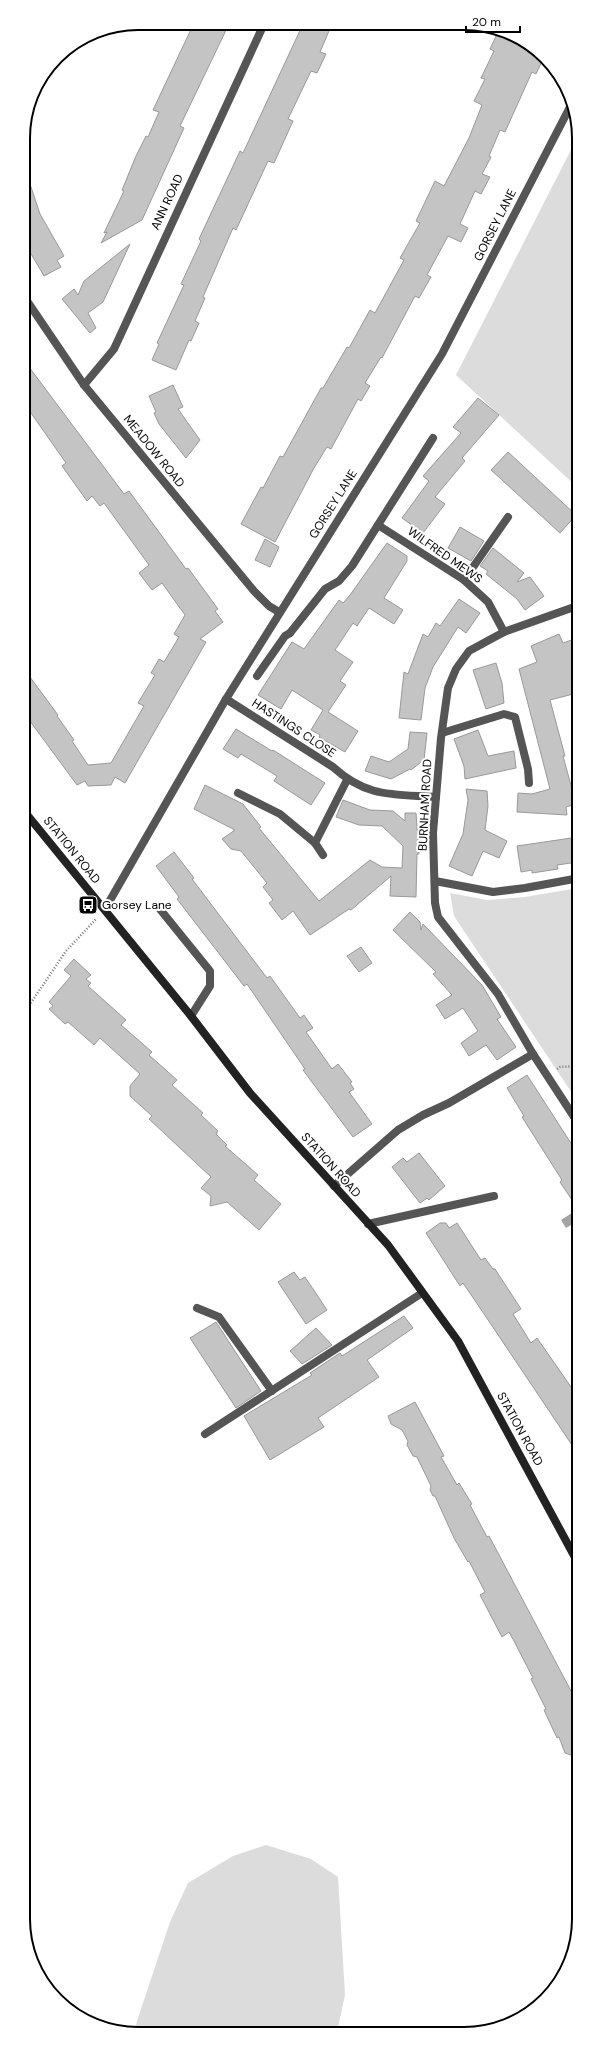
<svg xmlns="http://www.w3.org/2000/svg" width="602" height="2057" font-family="'DM Sans',sans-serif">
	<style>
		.green { fill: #dcdcdc }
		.water { fill: #a3a3a3 }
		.building { fill: #c4c4c4; stroke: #999 }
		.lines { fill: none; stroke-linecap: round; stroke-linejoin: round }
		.path { stroke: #777; stroke-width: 2.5; stroke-dasharray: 1 2; stroke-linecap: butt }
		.lane { stroke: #555; stroke-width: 8 }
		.street { stroke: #555; stroke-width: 8 }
		.secondary { stroke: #222; stroke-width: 8 }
		.labels { text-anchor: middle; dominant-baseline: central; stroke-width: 4; stroke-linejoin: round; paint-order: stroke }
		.street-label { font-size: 12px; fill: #000; stroke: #fff }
		.poi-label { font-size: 12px; fill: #000; stroke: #fff; text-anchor: start }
		.rim { fill: none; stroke: #000; stroke-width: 2 }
	</style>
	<rect width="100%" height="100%" fill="#fff"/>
	<g class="green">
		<path d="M577,138V487L456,375Z"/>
		<path d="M578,888V1102L454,916L450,893L487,900L525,897Z"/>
		<path d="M266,1845L311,1859L338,1877L345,1995L337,2032H135L137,2021L170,1922L188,1883L233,1856Z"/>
	</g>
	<path class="water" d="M578,1209V1221L566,1228L561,1220Z"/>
	<g class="building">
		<path d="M194,23L229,24L180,126L184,128L142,220L101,243L107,232L104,233L124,191L122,190L136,156L146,136L148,137L159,112L153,110Z"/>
		<path d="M303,24H332L320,52L326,54L317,73L311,71L288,119L293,121L274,163L268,161L236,230L233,228L203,297L205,298L195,321L199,323L191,341L189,340L176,370L152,360L159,344L157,343L184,285L181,284L201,241L199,239L240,151L243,153Z"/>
		<path d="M498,32L528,48L527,51L543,59L536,74L532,72L505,132L500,130L489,156L491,157L482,174L490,177L481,194L475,191L460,224L468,228L461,242L448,236L427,275L431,277L419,298L415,296L382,358L381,357L365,383L370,386L361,401L358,399L331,449L327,447L314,468L275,542L241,524L261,487L263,488L280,456L283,457L321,388H323L347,347L349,348L370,310L375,313L404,260L400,258L420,223L416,221L435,181L444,186L469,138L482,105L474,101L485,79L481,78L494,51L490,49Z"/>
		<path d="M23,172H26L40,214L64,256L57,260L61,267L44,276L23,240Z"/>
		<path d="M130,244L103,302L88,313L96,328L90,333L62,299L74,289L78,295L84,281Z"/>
		<path d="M23,359L124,494L129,491L186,569L188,568L218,609L215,611L223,622L200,639L206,642L125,783L115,777L111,785L88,786L85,781L77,785L24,713V669L58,715L57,716L74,740L72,741L88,765L111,763L144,706L138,703L155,675L151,673L159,659L164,662L179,637L174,634L185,615L162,583L152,590L139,573L149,565L104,503L100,506L92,496L87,501L62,466L66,463L24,403Z"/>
		<path d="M173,385L183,407L178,409L200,440L186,458L159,424L154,413L156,412L149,396Z"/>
		<path d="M478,398L499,415L462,458L465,461L435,497L445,504L423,533L402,518L429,481L423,476L461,433L453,427Z"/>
		<path d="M508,452L576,515L560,533L491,470Z"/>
		<path d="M460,527L484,541L471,561L448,548Z"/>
		<path d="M265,539L279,547L270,567L255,560Z"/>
		<path d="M387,543L407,556V561L384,598L403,610L394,624L369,608L357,626L353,623L335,650L353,662L340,681L346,685L328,712L358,731L345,752L319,737L320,735L311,730L323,710L292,690L281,709L258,695L292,642L304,649L339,600L343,603L350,595Z"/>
		<path d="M493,548L524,573L517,582L530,577L544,596L525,610L517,599L486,574L488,571L480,566Z"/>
		<path d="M459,599L480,613L466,633L458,627L433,667L425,688L421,720L399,718L404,672L408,674L423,634L428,637L436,623L440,626Z"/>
		<path d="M559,634L563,643L577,638V693L550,700L565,756H563L576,804L566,807L567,815L517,812L518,793L532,794L550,789L519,669L537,662L531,646Z"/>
		<path d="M496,663L502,683L504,703L486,709L473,670Z"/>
		<path d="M236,729L272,751L273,750L325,783L311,805L274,781L277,776L241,754L238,758L223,749Z"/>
		<path d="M478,730L488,756L514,751L516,768L465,779L464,766L454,739Z"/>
		<path d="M410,732L427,733L424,760L411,770L410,769L391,779L365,771L371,756L389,762L408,749Z"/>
		<path d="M205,785L243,804L261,827L259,828L319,901L370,860L382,867L402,868L403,846L382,826L359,825L336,817L343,800L370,810L393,811L405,821V813H416L419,854H417L416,897L390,896L391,876L351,910L349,909L310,935L293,911L282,920L269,903L273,900L263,887L267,883L241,851L231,849L222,839L235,830L194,809Z"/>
		<path d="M466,789L487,791L488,806L485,830L507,841L499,858L483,851L472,876L449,866L463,834L468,800Z"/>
		<path d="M578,837V862L557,865L558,869L532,873V870L521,872L517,846Z"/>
		<path d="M174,852L194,878L192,879L267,978L270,976L300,1018L304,1015L313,1028L306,1032L332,1069L338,1064L352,1082L350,1083L354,1089L349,1092L372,1124L353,1137L303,1070L305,1069L247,984L244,986L177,899L179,897L156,866Z"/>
		<path d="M410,912L420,922L421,930L423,924L482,985L501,1017L497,1019L516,1047L497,1060L486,1045L469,1056L461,1043L478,1031L463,1008L445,1019L436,1005L452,995L433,974L436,972L393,930Z"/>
		<path d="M361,947L372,963L359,972L347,956Z"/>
		<path d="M74,959L91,975L86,979L91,983L88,986L126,1020L121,1025L152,1052L149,1055L177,1080L172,1085L203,1113L201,1115L218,1131L216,1134L227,1145L225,1146L258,1175L254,1180L281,1204L259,1230L227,1202L210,1206L211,1196L201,1188L211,1177L149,1119L152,1116L130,1096V1086L140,1074L100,1038L94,1045L68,1022L65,1024L49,1009L53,1006L49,1002L71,976L64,970Z"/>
		<path d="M527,1075L578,1154V1209L560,1182L562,1180L522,1117L524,1116L507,1088Z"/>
		<path d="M419,1153L445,1186L429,1200L427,1198L420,1203L392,1167L403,1158L407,1162Z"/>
		<path d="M440,1223H446L449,1228L457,1223L481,1260L485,1258L493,1269H495L521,1309L513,1314L531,1343L537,1338L578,1397V1454L478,1305L463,1283L460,1286L426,1233Z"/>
		<path d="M294,1272L300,1280L305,1277L327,1310L306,1324L278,1282Z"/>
		<path d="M404,1316L413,1328L367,1360L379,1377L318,1418L324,1427L270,1460L244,1416L312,1375L310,1373L340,1353L342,1356Z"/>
		<path d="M216,1322L261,1391L236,1408L190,1338Z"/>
		<path d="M316,1328L332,1345L302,1364L290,1351Z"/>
		<path d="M415,1402L444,1456L441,1457L457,1485L459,1483L472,1504L470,1505L487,1537L489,1536L579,1706V1758L565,1753L559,1737L557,1738L544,1710L546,1709L531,1679L533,1678L514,1641L509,1632L502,1637L480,1595L485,1592L469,1561L468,1562L454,1538L435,1496H433L430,1490L431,1486L417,1457L413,1456L407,1445L408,1441L402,1430L391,1424L388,1416Z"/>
	</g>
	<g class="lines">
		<g class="path">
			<path d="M24,1013L66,951L96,919"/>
			<path d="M557,1069L560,1067L578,1066"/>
		</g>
		<g class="lane">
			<path d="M464,580L508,517"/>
			<path d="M257,676L285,636L290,633"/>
			<path d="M442,733L504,714L515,717L528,769L529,783"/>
			<path d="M238,793L280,814L315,843"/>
			<path d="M368,1224L494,1196"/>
			<path d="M197,1308L219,1317L272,1391"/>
			<path d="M205,1434L422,1293"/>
		</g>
		<g class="street">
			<path d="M23,295L84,385L254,591L269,606L279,612"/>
			<path d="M84,385L114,349L264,24"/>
			<path d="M378,525L464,580L488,602L504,632"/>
			<path d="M577,606L504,632L469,651L456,669L448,688L441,738L433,833L435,903L438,917L498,994L533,1054L578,1123"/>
			<path d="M290,633L325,589L339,581L352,566L433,438"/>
			<path d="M226,699L333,767C367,798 393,794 436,797"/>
			<path d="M323,855L315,843L347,780"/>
			<path d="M435,881L493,892L525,888L574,879"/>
			<path d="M159,908L210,971V986L191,1016"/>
			<path d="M105,909L226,699L442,354L571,105"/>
			<path d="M334,1186L398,1130L423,1115L449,1103L533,1054"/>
		</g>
		<path class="secondary" d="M24,811L191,1016L250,1093L388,1245L458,1341L578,1563"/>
	</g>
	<defs>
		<symbol id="bus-square" viewBox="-11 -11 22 22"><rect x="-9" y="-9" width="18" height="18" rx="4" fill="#000" stroke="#fff"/><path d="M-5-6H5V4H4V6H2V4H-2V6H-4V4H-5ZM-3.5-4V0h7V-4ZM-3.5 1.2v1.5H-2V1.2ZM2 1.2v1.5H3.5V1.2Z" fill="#fff"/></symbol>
	</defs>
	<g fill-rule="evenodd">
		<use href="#bus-square" x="77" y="894" width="22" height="22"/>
	</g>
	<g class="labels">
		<g class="street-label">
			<text transform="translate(167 202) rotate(-65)">ANN ROAD</text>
			<text transform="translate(495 225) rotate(-63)">GORSEY LANE</text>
			<text transform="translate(154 451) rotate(51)">MEADOW ROAD</text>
			<text transform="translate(333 504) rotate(-58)">GORSEY LANE</text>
			<text transform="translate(445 555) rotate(35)">WILFRED MEWS</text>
			<text transform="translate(294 728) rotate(33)">HASTINGS CLOSE</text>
			<text transform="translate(425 805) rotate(-87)">BURNHAM ROAD</text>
			<text transform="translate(72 850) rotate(51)">STATION ROAD</text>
			<text transform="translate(331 1165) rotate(48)">STATION ROAD</text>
			<text transform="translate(520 1429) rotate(61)">STATION ROAD</text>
		</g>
		<g class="poi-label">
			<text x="102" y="905">Gorsey Lane</text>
		</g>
	</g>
	<path d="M0 0H602V2057H0ZM138 30H464A108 108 0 0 1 572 138V1919A108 108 0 0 1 464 2027H138A108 108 0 0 1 30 1919V138A108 108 0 0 1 138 30Z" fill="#fff" fill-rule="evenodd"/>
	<path class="rim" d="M138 30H464A108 108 0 0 1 572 138V1919A108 108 0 0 1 464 2027H138A108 108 0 0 1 30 1919V138A108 108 0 0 1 138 30Z"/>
	<path d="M466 26v6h54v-6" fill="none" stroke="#000000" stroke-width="2"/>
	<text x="472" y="26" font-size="12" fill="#000000" stroke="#ffffff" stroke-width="3" paint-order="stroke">20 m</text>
</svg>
